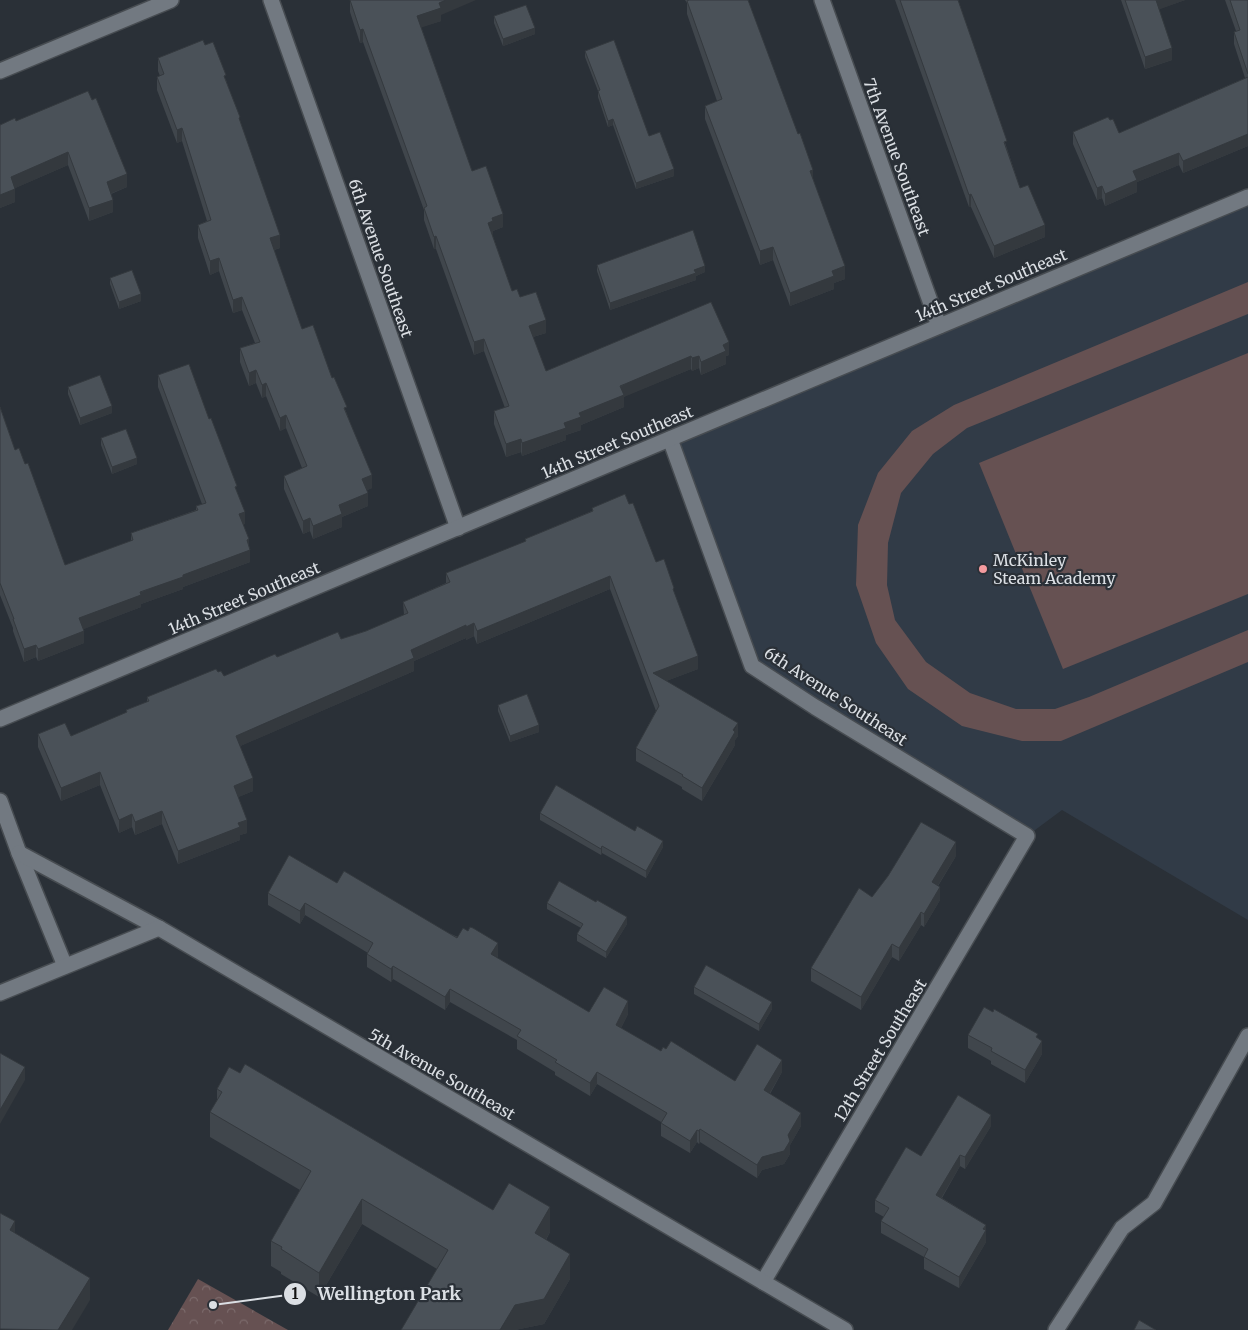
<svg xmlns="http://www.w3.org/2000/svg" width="1248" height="1330" font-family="Merriweather,serif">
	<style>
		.built { fill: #313b47 }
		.grass { fill: #665152 }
		.forest { fill: url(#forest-crowns) }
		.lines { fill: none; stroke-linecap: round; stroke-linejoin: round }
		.minor-casing { stroke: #474c51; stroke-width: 18 }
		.minor { stroke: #727981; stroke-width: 15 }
		.wall { fill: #40464c }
		.shaded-wall { fill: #34393e }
		.building { fill: #4a5158; stroke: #34393e }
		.poi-dot { fill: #f49b9f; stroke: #2a3037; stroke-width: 2 }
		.labels { text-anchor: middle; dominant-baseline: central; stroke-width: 4.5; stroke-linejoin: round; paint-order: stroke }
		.street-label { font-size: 16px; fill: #dbdfe4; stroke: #2a3037 }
		.poi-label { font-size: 16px; fill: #dbdfe4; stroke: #2a3037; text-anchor: start }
		.leader { fill: none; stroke: #dbdfe4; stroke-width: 2 }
		.callout-dot { fill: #dbdfe4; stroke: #2a3037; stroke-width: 2 }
		.mark-label { font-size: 15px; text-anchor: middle; font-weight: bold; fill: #111 }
		.callout-label { font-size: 18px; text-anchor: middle; font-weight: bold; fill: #dbdfe4; stroke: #2a3037; stroke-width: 4.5; stroke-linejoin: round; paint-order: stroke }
	</style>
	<defs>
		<pattern id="forest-crowns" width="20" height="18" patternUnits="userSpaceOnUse" patternTransform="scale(1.25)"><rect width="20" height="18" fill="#665152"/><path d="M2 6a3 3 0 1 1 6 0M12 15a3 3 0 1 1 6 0" fill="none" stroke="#7b6a6b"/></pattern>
	</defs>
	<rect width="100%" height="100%" fill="#2a3037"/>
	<path class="built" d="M1248,197V920L1062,810L1027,836L752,666L670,439Z"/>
	<g class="grass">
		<path d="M1248,282V314L967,428L933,454L901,493L888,543L887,585L895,620L926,662L970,693L1016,709H1055L1089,697L1248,630V662L1061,741H1022L962,726L908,689L876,643L856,585L858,525L878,473L912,431L954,405Z"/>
		<path d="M1248,353V594L1063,669L979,463Z"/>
	</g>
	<path class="forest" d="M198,1279L288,1330H168Z"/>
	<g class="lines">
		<defs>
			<g id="minor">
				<path d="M271,0L458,528"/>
				<path d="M822,0L939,326"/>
				<path d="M0,71L171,0"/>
				<path d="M670,439L752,666L815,707L1027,836L763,1282"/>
				<path d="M0,719L1248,197"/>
				<path d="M0,801L19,853L65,966"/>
				<path d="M19,853L159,928L845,1330"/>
				<path d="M0,993L159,928"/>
				<path d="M1056,1330L1122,1228L1154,1203L1248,1036"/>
			</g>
		</defs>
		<use href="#minor" class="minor-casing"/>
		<use href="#minor" class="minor"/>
	</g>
	<g class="wall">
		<path d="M350,0L441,15V21L421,27L472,171L503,227L493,231V234H492L512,291L520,297L546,333L533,337L546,371L711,302L729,355L726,356V364L701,375L699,368L692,371L691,369L625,396L624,397V407L581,425V430L566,435V440L522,456L521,452L506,457L494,424V411L505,408L484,351L474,355L436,249H434L424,220V210L363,42L360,43L350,12Z"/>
		<path d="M685,0H748L813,179L845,279L834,283V289L790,306L773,260L760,265L705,119V106L717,101L687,14V3Z"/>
		<path d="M895,0H958L1020,188L1045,237L994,258L971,207H969Z"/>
		<path d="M1121,0H1185L1159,9L1172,60L1145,69Z"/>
		<path d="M1225,0H1248V146L1183,173L1179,165L1137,182V192L1105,206L1102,198L1097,200L1073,144V132L1119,133L1245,78L1234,44V32L1236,31Z"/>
		<path d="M494,16L535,34L503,46L494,23Z"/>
		<path d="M205,45L226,80L240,123L280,248L274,250L302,329L332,378L347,414L372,488L367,490L368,506L342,517V527L313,539L310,531L303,534L284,489V476L302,468L286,428L280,431L266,396L262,398L256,383L249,386L240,362V348L255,343L242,310L233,313L219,271L210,275L198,238V225L207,221L182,141L177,143L157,90V77L160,76L158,71V58Z"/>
		<path d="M585,51L649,136L674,176L636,189L613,125L608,127L598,97V91L585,57Z"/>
		<path d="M16,121L127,187L111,194L113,212L89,221L68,165L15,188V202L0,208V125Z"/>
		<path d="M597,265L705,272L696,276V280L610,310L597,271Z"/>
		<path d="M110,278L141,301L119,309L110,284Z"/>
		<path d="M158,375L209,419L237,492L245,524H243L249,545L250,562L183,587V589L141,604V607L83,629L84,643L38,661L36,657L24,662L13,631V628L0,595V407L15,450L65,565L131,541V533L196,510V506L202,504L158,387Z"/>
		<path d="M68,387L112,413L80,425L68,394Z"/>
		<path d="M101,438L137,464L112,474L101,445Z"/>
		<path d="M629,504L656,562L674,594L698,669L666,681L738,736L735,740V745L702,801L682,789V787L636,761V748L656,711L610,589L477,644L474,636L466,640V638L414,661V671L240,746L253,791L238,797L247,833L240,835V840L178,864L162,824L135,835L132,827L119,833L100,785L61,801L38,747V734L71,736L126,713V710L147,702V697L218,672L224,676L277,657L341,639L366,631L404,615L403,602L446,583V573L525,542V539L592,511V508Z"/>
		<path d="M498,705L539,732L510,742L498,711Z"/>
		<path d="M540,813L635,831L663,847L646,878L602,853L601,855L540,820Z"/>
		<path d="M956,856L938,886L940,900L924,927L921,925L899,961L892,957L861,1010L811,981V968L872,897Z"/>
		<path d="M337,883L498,955L497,958L589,1012L628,1014L621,1028L661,1051L735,1081L782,1072L770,1094L801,1126L790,1145V1154L784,1164L762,1170L757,1178L700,1142L699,1144L697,1142L690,1153L661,1136V1122L597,1084L590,1096L555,1075V1072L517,1049V1040L450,1002L445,1010L393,979L391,982L367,967V954L368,953L305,915L300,924L268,905V893Z"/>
		<path d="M596,902L627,924L606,958L577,941V934L581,928L547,909V903Z"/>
		<path d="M694,987L772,1009L759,1031L694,994Z"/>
		<path d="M968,1035L1038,1038L1042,1054L1025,1083L991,1064V1061L968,1048Z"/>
		<path d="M240,1073L493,1210L550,1232L546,1240L570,1279L544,1324L515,1330L437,1269L362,1224L319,1297L281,1274V1272L271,1266V1241L300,1190L210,1137V1112L217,1102V1089Z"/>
		<path d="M991,1126L965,1169L960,1166L942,1198L986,1225V1242L959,1288L924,1269V1257L881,1233V1221L884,1217L875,1212V1200L921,1156Z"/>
	</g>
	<g class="shaded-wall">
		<path d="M446,0H476L441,15V21L417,29V16L439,3Z"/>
		<path d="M1155,0H1185L1155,11Z"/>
		<path d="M535,28V34L503,46V39Z"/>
		<path d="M363,29V42L360,43V30Z"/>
		<path d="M1172,48V60L1145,69V57Z"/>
		<path d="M613,119V125L608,127V121Z"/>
		<path d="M182,128V141L177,143V130Z"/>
		<path d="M1248,134V146L1183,173V161Z"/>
		<path d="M68,152V165L11,190V177Z"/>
		<path d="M1179,153V165L1137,182V192L1105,206V194L1133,171Z"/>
		<path d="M674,169V176L636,189V183Z"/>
		<path d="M813,170V183L810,171Z"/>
		<path d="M127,174V187L107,195V182Z"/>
		<path d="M1102,186V198L1097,200V188Z"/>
		<path d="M15,189V202L0,208V195Z"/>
		<path d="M971,194V207H969V195Z"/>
		<path d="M113,200V212L89,221V208Z"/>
		<path d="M503,214V227L493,231V234L488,236V223L492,218Z"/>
		<path d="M1045,225V237L994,258V246Z"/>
		<path d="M280,235V248L270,251V238Z"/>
		<path d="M436,236V249H434V237Z"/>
		<path d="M773,247V260L760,265V251Z"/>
		<path d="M219,258V271L210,275V261Z"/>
		<path d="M705,266V272L696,276V280L610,310V303Z"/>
		<path d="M845,266V279L834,283V289L790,306V293L832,271Z"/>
		<path d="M141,294V301L119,309V302Z"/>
		<path d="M242,297V310L233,313V300Z"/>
		<path d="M546,320V333L529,338V326Z"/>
		<path d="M484,339V351L474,355V342Z"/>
		<path d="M729,342V355L726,356V364L701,375V362L723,345Z"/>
		<path d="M691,356V369L624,397V407L581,425V430L566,435V440L522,456V443L564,423L625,384Z"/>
		<path d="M699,356V368L692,371V358Z"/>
		<path d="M256,370V383L249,386V373Z"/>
		<path d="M266,383V396L262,398V385Z"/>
		<path d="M112,406V413L80,425V418Z"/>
		<path d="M286,415V428L280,431V418Z"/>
		<path d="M521,439V452L506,457V444Z"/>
		<path d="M137,458V464L112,474V467Z"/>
		<path d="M372,475V488L362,493V479Z"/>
		<path d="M368,493V506L342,517V527L313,539V526L339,505Z"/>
		<path d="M245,512V524L239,526V514Z"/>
		<path d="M310,518V531L303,534V521Z"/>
		<path d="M249,539V551L250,550V562L183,587V589L141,604V607L79,631V618L183,575Z"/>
		<path d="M610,576V589L477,644V631Z"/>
		<path d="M474,623V636L466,640V627Z"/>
		<path d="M466,625V638L414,661V671L236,748V736L411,650Z"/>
		<path d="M84,631V643L38,661V649Z"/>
		<path d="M36,645V657L24,662V649Z"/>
		<path d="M698,656V669L653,686V673Z"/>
		<path d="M738,723V736L735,740V745L702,801V788Z"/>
		<path d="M539,725V732L510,742V736Z"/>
		<path d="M100,772V785L61,801V788Z"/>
		<path d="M253,778V791L234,799V786Z"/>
		<path d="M162,811V824L135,835V822Z"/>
		<path d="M132,814V827L119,833V820Z"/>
		<path d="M247,820V833L240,835V840L178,864V851L238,823Z"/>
		<path d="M663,841V847L646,878V871Z"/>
		<path d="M956,842V856L932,895V882Z"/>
		<path d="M602,846V853L601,855V849Z"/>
		<path d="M940,887V900L924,927V914Z"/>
		<path d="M305,903V915L300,924V911Z"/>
		<path d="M921,912V925L899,961V948Z"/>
		<path d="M627,917V924L606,958V952Z"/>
		<path d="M498,943V955L491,967V954Z"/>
		<path d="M892,944V957L861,1010V997Z"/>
		<path d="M393,966V979L391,982V969Z"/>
		<path d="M450,989V1002L445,1010V997Z"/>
		<path d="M628,1001V1014L616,1038V1025Z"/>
		<path d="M772,1002V1009L759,1031V1024Z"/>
		<path d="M1042,1041V1054L1025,1083V1070Z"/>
		<path d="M782,1060V1072L764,1103V1090Z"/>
		<path d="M25,1067V1080L0,1124V1110Z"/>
		<path d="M597,1072V1084L590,1096V1083Z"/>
		<path d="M801,1113V1126L790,1145V1154L784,1164L762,1170L757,1178V1165L762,1157L788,1135Z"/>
		<path d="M991,1115V1126L965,1169V1157Z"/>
		<path d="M700,1129V1142L699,1144V1131Z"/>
		<path d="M697,1130V1142L690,1153V1141Z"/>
		<path d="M960,1155V1166L936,1207V1195Z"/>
		<path d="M362,1199V1224L319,1297V1273Z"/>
		<path d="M550,1207V1232L535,1258V1233Z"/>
		<path d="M15,1221V1244L10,1230Z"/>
		<path d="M986,1225V1242L959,1288V1277Z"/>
		<path d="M570,1254V1279L544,1324L515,1330H500L515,1305Z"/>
		<path d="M90,1278V1300L72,1330H58Z"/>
	</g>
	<g class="building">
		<path d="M350,0H446L439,3L441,8L417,16L472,171L486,166L503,214L492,218L493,221L488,223L512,291L517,289L520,297L536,292L546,320L529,326L546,371L711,302L729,342L723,345L726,351L701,362L699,356L692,358L691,356L625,384L620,386L624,395L579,413L581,417L564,423L566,428L522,443L521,439L506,444L494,411L509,406L484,339L474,342L436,236L434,237L424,208L427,206L363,29L360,30Z"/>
		<path d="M689,0H748L798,134L800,133L813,170L810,171L845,266L832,271L834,276L790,293L773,247L760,251L705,106L722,99L687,1Z"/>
		<path d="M900,0H958L1007,141L1004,142L1020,188L1028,185L1045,225L994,246L971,194L969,195Z"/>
		<path d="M1125,0H1156L1172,48L1145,57Z"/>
		<path d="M1230,0H1248V74L1234,32L1240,30Z"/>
		<path d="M526,5L535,28L503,39L494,16Z"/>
		<path d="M203,40L205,45L213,42L226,75L224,76L240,117L239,118L280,235L270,238L271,241L302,329L313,325L332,378L334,377L347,407L344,408L372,475L362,479L368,493L339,505L342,514L313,526L310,518L303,521L284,476L307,466L286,415L280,418L266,383L262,385L256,370L249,373L240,348L260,342L242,297L233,300L219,258L210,261L198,225L211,220L182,128L177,130L157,77L164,74L158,58Z"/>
		<path d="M614,40L649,136L660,132L674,169L636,183L613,119L608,121L598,91L600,90L585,51Z"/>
		<path d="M1248,77V134L1183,161L1179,153L1133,171L1137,180L1105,194L1102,186L1097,188L1073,132L1108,117L1110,120L1113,119L1119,133Z"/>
		<path d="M88,91L92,100L96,98L127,174L107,182L113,200L89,208L68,152L11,177L15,189L0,195V125L15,118L16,121Z"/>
		<path d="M693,230L705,266L694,270L696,273L610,303L597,265Z"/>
		<path d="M132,270L141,294L119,302L110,278Z"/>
		<path d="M189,364L209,419L211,418L237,486L235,487L245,512L239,514L249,539L247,540L250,550L183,575V577L140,592L141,595L79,618L84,631L38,649L36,645L24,649L13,619H14L0,583V407L15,450L19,448L25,464L28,463L65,565L133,540L131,533L198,510L196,506L206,503L158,375Z"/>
		<path d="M100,375L112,406L80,418L68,387Z"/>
		<path d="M126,429L137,458L112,467L101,438Z"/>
		<path d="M625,494L629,504L633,503L656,562L664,559L674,588L673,589L698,656L653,673L738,723L733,730L735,732L702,788L682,776L683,775L636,748L659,706L610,576L477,631L474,623L466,627V625L411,650L414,658L236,736L253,778L234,786L247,820L238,823L240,827L178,851L162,811L135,822L132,814L119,820L100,772L61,788L38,734L65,723L71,736L127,712L126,710L149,701L147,697L216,669L218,672L221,671L224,676L275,654L277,657L338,632L341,639L366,631L408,613L403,602L450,582L446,573L526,541L525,539L593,511L592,508Z"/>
		<path d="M527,694L539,725L510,736L498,705Z"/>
		<path d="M556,785L635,831L637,826L663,841L646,871L602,846L601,849L540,813Z"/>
		<path d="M921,822L956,842L932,882L940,887L924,914L921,912L899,948L892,944L861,997L811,968L859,888L872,897L888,876Z"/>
		<path d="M289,855L337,883L344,871L457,938L463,928L468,931L470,927L473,928L498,943L491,954L589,1012L604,987L628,1001L616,1025L661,1051L663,1047L666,1049L671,1041L735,1081L757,1044L782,1060L764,1090L801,1113L788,1135L790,1141L784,1151L762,1157L757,1165L700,1129L699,1131L697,1130L690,1141L661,1123L667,1113L597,1072L590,1083L555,1062L557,1060L517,1036L521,1030L450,989L445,997L393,966L391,969L367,954L373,943L305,903L300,911L268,893Z"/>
		<path d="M559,881L596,902L597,900L627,917L606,952L577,934L583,924L547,903Z"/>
		<path d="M706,965L772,1002L759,1024L694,987Z"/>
		<path d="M984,1007L993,1012L994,1009L1038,1034L1036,1037L1042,1041L1025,1070L991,1051L992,1048L968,1035Z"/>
		<path d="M0,1053L25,1067L0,1110Z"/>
		<path d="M245,1064L493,1210L509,1183L550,1207L535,1233L570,1254L544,1299L515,1305L500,1330H401L448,1250L362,1199L319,1273L281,1249L282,1247L271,1241L311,1171L210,1112L222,1092L217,1089L229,1067L240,1073Z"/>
		<path d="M958,1095L991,1115L965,1157L960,1155L936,1195L986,1225L983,1229L986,1230L959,1277L924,1257L928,1249L881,1221L889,1208L875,1200L906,1147L921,1156Z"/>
		<path d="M0,1213L15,1221L10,1230L90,1278L58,1330L0,1329Z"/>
		<path d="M1139,1320L1156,1330H1134Z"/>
	</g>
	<circle class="poi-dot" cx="983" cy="569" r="5"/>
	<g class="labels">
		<g class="street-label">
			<text transform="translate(897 157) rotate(70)">7th Avenue Southeast</text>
			<text transform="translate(381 258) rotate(71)">6th Avenue Southeast</text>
			<text transform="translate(991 285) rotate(-23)">14th Street Southeast</text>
			<text transform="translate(617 442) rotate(-23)">14th Street Southeast</text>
			<text transform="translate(244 598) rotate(-23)">14th Street Southeast</text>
			<text transform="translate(836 696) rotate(33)">6th Avenue Southeast</text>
			<text transform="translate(880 1050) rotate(-59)">12th Street Southeast</text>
			<text transform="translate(442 1074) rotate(30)">5th Avenue Southeast</text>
		</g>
		<g class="poi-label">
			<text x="993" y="560">McKinley<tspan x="993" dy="18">Steam Academy</tspan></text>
		</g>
	</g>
	<path class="leader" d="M213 1305L295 1294"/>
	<g class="callout-dot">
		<circle cx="213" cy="1305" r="5"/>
		<circle cx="295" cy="1294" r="12"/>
	</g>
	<g class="mark-label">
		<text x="295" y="1299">1</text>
	</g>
	<g class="callout-label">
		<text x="389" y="1300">Wellington Park</text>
	</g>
</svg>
